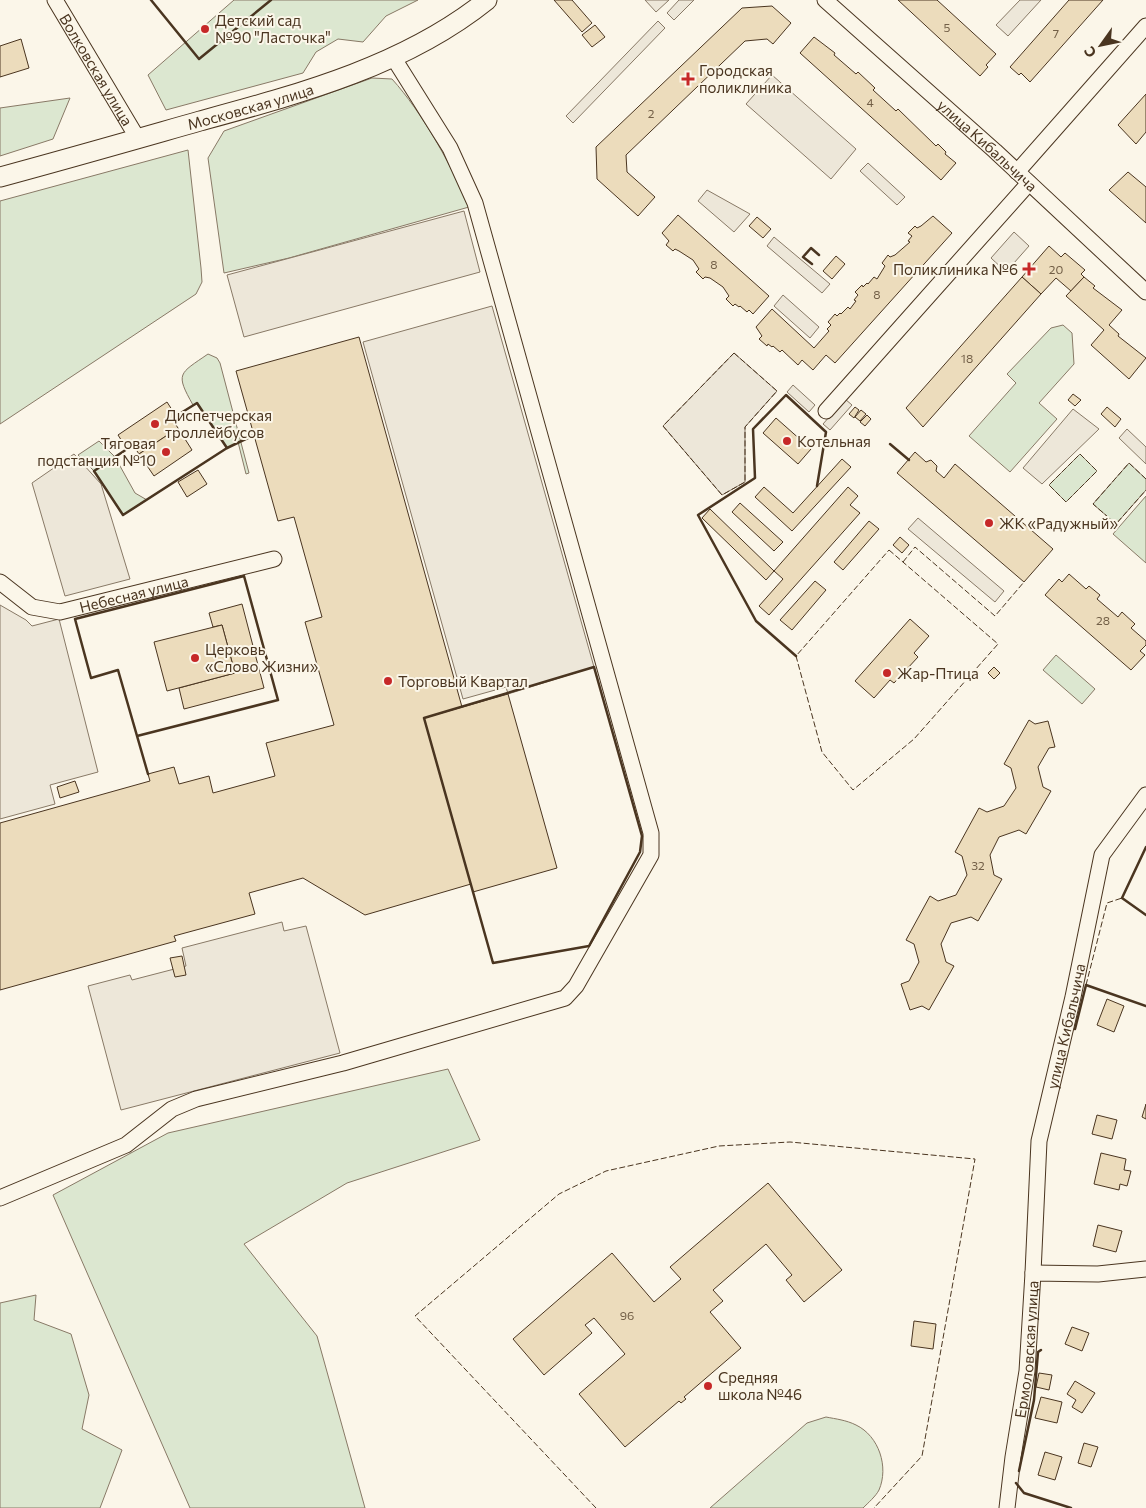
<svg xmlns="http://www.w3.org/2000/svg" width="1146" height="1508" font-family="Commissioner,sans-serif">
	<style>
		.green { fill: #dce7d0; stroke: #887966 }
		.parking { fill: #ede7d9; stroke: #887966 }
		.building { fill: #ecdcbc; stroke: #4a3520 }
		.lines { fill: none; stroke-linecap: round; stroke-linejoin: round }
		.minor-casing { stroke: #4a3520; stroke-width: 17 }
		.major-casing { stroke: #4a3520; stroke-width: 21 }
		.minor { stroke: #fbf6e9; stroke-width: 15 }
		.major { stroke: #fbf6e9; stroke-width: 19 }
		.fence { stroke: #4a3520; stroke-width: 1; stroke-dasharray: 6 2.5; stroke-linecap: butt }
		.wall { stroke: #4a3520; stroke-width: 2.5 }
		.poi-dot { fill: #c62828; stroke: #fbf6e9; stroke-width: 2 }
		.labels { text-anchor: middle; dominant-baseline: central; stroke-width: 4; stroke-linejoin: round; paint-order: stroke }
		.number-label { font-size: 12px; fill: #725f47 }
		.poi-label { font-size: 15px; fill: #4a3520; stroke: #fbf6e9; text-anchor: start }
		.street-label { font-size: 15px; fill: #4a3520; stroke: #fbf6e9 }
	</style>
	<rect width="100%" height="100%" fill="#fbf6e9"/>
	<g class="green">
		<path d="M234,0H418L386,16L363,42L338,39L316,52L303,73L166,110L148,75Z"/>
		<path d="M372,78L392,79C422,112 452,166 469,207L289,258L224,273L208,158L224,131Z"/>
		<path d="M70,98L53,139L0,156V108Z"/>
		<path d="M188,150L201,268L202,282L196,294L0,424V201Z"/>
		<path d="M1063,325L1072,333L1074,364L1039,403L1057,419L1010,472L969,436L1016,383L1007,374L1051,328Z"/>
		<path d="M208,354L217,358L220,363L249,473L246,474L238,442L227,448L197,403L193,405C175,373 179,374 208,354Z"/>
		<path d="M99,441L115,457L135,493L147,500L123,515L94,471L78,455Z"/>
		<path d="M1080,454L1097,471L1066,502L1049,485Z"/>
		<path d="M1129,463L1146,479V490L1116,524L1093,504Z"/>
		<path d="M1146,496V563L1113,534Z"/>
		<path d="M1056,655L1095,689L1082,704L1043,670Z"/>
		<path d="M448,1069L480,1140L347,1183L244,1244L317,1336L365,1508H190L53,1195L168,1133Z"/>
		<path d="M36,1295L34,1320L71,1334L89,1395L82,1429L122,1450L100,1508H0V1303Z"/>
		<path d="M826,1417C836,1419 846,1420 856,1425C879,1436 889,1467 879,1490C876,1496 868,1503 863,1508H710L807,1423Z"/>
	</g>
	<g class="parking">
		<path d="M645,0H669L656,12Z"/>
		<path d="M679,0H694L674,20L667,13Z"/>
		<path d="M1020,0H1041L1008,36L996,25Z"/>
		<path d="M658,21L665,28L573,123L566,116Z"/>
		<path d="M772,75L856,149L831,179L746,104Z"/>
		<path d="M868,163L905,197L897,205L860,171Z"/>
		<path d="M707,190L750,214L734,232L698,201Z"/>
		<path d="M464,211L480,272L244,337L227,275Z"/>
		<path d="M1014,232L1029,246L1006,272L991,258Z"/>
		<path d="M774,237L830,284L822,293L767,246Z"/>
		<path d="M783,295L819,327L810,338L774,306Z"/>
		<path d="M492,306L594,667L508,694L506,687L463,699L363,342Z"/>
		<path d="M734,353L777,391L745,427V482L722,495L663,426Z"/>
		<path d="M793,385L815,405L809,412L787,392Z"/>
		<path d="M845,399L852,405L830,430L823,424Z"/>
		<path d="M1073,409L1099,429L1042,484L1023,468Z"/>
		<path d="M1127,429L1146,447V464L1119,438Z"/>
		<path d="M74,454L101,484L130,579L65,596L32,483Z"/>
		<path d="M918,518L1004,591L995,602L908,529Z"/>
		<path d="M0,605L26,620L32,626L59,619L98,772L50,785L55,804L0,819Z"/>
		<path d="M282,922L284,931L306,926L340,1053L121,1110L88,986L130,975L132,980L186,966L182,948Z"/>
	</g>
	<g class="building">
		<path d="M554,0H572L592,23L582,32Z"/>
		<path d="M898,0H937L996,54L986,65L988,67L980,76Z"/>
		<path d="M1069,0H1103L1030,82L1021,73L1019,75L1010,67Z"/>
		<path d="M772,6L791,23L773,44L767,39L745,41L626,155L627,172L655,197L638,216L597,179L596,147L742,8Z"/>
		<path d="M595,25L605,37L592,47L582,35Z"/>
		<path d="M814,37L835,53L834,55L856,74L858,72L875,88L873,90L896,111L898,109L936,146L938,144L946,152L945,154L956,163L941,180L800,53Z"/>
		<path d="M21,39L29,68L0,77V46Z"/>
		<path d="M1146,94V132L1136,144L1118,125Z"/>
		<path d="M1128,172L1146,187V223L1109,190Z"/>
		<path d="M678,215L769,296L753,314L749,310L747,312L740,306L739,307L735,304L733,306L726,299L729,296L723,287L710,278L705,277L703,279L696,272L699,269L693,260L679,251L675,249L673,251L666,245L669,241L662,233Z"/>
		<path d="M933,216L952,233L835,363L826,355L813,370L802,360L798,365L782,350L780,352L773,346L772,347L768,344L767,346L759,339L762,336L756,327L772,309L814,348L829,331L827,329L831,325L828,322L835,314L837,316L840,313L841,314L848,307L850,309L856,301L854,300L858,295L855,292L862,285L863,287L867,283L868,284L874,277L877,279L885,266L882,263L888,255L890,257L895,255L910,242L908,241L912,236L908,233L915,226L917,228L921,226Z"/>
		<path d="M757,217L771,229L763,238L749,226Z"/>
		<path d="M1049,246L1061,257L1065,253L1085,270L1081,274L1084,277L1071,291L1056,278L1041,294L1022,277Z"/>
		<path d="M836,256L845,264L832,279L823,271Z"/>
		<path d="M1022,277L1041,294L923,427L906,408Z"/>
		<path d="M1084,277L1095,286L1093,288L1122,310L1109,325L1119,334L1118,336L1146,358L1129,379L1091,345L1104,330L1066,296Z"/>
		<path d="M359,337L462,707L424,718L471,884L365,915L303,878L249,893L255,914L174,936L176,941L0,990V823L150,781L148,774L174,767L179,784L209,776L213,793L275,776L266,743L334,725L305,622L322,617L294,517L278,521L236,371Z"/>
		<path d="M1073,394L1081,400L1075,406L1068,400Z"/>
		<path d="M167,402L176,416L172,419L178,428L139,454L133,445L127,449L118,435Z"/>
		<path d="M855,407L859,410L854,418L849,414Z"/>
		<path d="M1107,407L1121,419L1115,427L1101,414Z"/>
		<path d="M861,410L866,414L860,421L855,417Z"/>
		<path d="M867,415L871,419L865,426L860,422Z"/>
		<path d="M776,418L811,449L798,464L763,433Z"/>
		<path d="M178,428L192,450L154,476L139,454Z"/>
		<path d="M915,452L926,462L931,460L937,466L936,471L944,478L955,464L1053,549L1024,582L897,473Z"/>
		<path d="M842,459L851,467L792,531L755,497L764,487L793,513Z"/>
		<path d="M198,470L207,484L187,497L178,482Z"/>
		<path d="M848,487L858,496L850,505L860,513L769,615L759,606L783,579L774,571Z"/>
		<path d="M740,503L783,542L774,551L732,512Z"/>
		<path d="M710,509L774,571L766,580L702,518Z"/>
		<path d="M869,521L879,529L843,570L834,562Z"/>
		<path d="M900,537L909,545L902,553L893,545Z"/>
		<path d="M1069,574L1086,589L1089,586L1100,595L1097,599L1118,617L1122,612L1135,624L1131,628L1146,641V645L1140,651L1145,655L1131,670L1045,595L1059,579L1062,582Z"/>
		<path d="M815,581L826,590L792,630L780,620Z"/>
		<path d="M242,604L264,688L184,709L179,688L235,673L222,625L213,627L209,613Z"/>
		<path d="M910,619L929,636L914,653L918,657L894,683L890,680L874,698L855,681Z"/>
		<path d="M222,625L235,673L167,691L154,642Z"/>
		<path d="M994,667L1000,673L994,679L988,673Z"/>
		<path d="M508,694L557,868L473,892L424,718Z"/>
		<path d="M1029,720L1035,724L1048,721L1055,747L1049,748L1038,767L1043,787L1051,791L1026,834L1019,830L999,837L990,855L994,875L1002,879L978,921L971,917L951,923L941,944L946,962L954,966L929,1010L922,1006L910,1010L901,984L909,981L919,962L914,944L906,940L930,896L938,901L956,895L967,875L962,856L955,852L979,808L987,812L1004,806L1016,788L1011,768L1004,764Z"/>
		<path d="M75,781L79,792L60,798L57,787Z"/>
		<path d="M182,956L186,975L175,977L170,958Z"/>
		<path d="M1107,999L1124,1006L1114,1032L1097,1025Z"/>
		<path d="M1146,1104V1119L1142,1117Z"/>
		<path d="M1097,1115L1117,1120L1112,1139L1092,1134Z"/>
		<path d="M1101,1153L1126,1159L1124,1170L1131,1171L1127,1186L1120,1184L1119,1190L1094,1184Z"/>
		<path d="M768,1183L842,1270L804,1302L786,1280L792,1275L766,1244L713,1290L723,1301L710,1312L741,1348L684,1397L686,1399L681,1403L679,1401L625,1447L579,1394L625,1354L594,1318L585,1325L592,1333L544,1375L513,1339L612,1253L654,1302L681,1279L670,1267Z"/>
		<path d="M1098,1225L1122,1231L1116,1252L1093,1246Z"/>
		<path d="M914,1321L936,1324L933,1349L911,1346Z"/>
		<path d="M1072,1327L1089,1333L1082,1351L1065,1344Z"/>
		<path d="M1039,1373L1052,1375L1049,1390L1036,1387Z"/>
		<path d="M1075,1381L1095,1393L1082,1413L1072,1407L1076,1400L1067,1394Z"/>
		<path d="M1041,1397L1062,1402L1057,1423L1035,1418Z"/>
		<path d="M1084,1443L1098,1447L1091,1467L1078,1463Z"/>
		<path d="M1045,1452L1062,1457L1055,1480L1038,1475Z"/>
	</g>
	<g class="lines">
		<defs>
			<g id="minor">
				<path id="s1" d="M55,0L138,139"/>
				<path id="s2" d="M825,0L995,151L1146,292"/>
				<path d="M1017,172L1146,26"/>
				<path d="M826,411L1029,183"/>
				<path id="s3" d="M0,582L32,607L60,612L274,559"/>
				<path d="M0,1198L126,1145L172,1109L196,1099L343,1063L565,998L576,986L651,855V833L475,203L450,148L393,57"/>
				<path id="s4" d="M1033,1273L1039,1141L1073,997L1102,855L1146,795"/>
				<path id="s5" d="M1007,1508L1013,1457L1027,1371L1033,1273L1098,1274L1146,1269"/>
			</g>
			<g id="major">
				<path id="s6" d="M0,177C67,159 133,140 200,121C299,94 405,66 487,0"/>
			</g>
		</defs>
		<use href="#minor" class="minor-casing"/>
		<use href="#major" class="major-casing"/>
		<use href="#minor" class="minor"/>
		<use href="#major" class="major"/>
		<g class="fence">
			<path d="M734,353L777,391L745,427V482L722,495L663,426Z"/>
			<path d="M1080,454L1097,471L1066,502L1049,485Z"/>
			<path d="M1146,479L1129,463L1093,504L1116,524L1146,490"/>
			<path d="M889,550L998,644L914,739L853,790L822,752L796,656Z"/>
			<path d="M903,562L915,547L995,616L1024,582"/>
			<path d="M1086,985L1107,903L1122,898"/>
			<path d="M596,1508L415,1316L559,1194L606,1171L719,1146L790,1142L975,1159L922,1456L874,1508"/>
		</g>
		<g class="wall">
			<path d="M151,0L199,59L271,0"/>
			<path d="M812,264L803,257L811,248L819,255"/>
			<path d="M890,444L909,460"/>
			<path d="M227,448L254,435"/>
			<path d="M127,449L94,471L123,515L227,448L197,403L176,416"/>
			<path d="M796,656L756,621L698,515L755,478L753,429L786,395L826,432L817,486"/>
			<path d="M594,667L642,836L640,852L589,946L493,963L424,718Z"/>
			<path d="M137,736L278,700L244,576L75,619L91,678L118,670L148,774"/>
			<path d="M1146,847L1122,898L1146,915"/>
			<path d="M1075,1029L1086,985L1146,1006"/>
			<path d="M1019,1471L1034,1400L1038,1352L1041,1350"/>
			<path d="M1016,1483L1024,1493L1071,1508"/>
		</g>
	</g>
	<g class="poi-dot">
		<circle cx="205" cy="29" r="5"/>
		<path d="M685.5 71.5h5v5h5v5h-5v5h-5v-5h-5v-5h5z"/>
		<path d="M1026.5 261.5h5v5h5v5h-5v5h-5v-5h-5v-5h5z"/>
		<circle cx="155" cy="424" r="5"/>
		<circle cx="787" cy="441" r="5"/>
		<circle cx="166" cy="452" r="5"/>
		<circle cx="989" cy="523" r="5"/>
		<circle cx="195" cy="658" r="5"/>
		<circle cx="887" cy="673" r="5"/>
		<circle cx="388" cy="681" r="5"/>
		<circle cx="708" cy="1386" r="5"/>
	</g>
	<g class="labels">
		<g class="number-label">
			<text x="947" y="27">5</text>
			<text x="1056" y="33">7</text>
			<text x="870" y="102">4</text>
			<text x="651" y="113">2</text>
			<text x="714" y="264">8</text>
			<text x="1056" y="269">20</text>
			<text x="877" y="294">8</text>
			<text x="967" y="358">18</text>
			<text x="1103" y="620">28</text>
			<text x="978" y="865">32</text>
			<text x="627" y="1315">96</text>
		</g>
		<g class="poi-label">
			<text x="215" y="20">Детский сад<tspan x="215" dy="17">№90 "Ласточка"</tspan></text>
			<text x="699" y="70">Городская<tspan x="699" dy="17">поликлиника</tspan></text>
			<text x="1018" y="269" text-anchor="end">Поликлиника №6</text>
			<text x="165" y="415">Диспетчерская<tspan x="165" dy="17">троллейбусов</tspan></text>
			<text x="797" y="441">Котельная</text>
			<text x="156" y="443" text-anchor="end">Тяговая<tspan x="156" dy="17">подстанция №10</tspan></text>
			<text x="999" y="523">ЖК «Радужный»</text>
			<text x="205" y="649">Церковь<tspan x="205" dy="17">«Слово Жизни»</tspan></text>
			<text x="897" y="673">Жар-Птица</text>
			<text x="398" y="681">Торговый Квартал</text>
			<text x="718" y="1377">Средняя<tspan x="718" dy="17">школа №46</tspan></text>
		</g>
		<g class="street-label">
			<text stroke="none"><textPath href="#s1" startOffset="81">Волковская улица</textPath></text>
			<text stroke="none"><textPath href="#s6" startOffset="260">Московская улица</textPath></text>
			<text stroke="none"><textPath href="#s2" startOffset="218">улица Кибальчича</textPath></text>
			<text stroke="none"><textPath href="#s3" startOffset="145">Небесная улица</textPath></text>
			<text stroke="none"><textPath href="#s4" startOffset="250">улица Кибальчича</textPath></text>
			<text stroke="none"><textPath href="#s5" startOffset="160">Ермоловская улица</textPath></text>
		</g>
	</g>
	<g transform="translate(1101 45) rotate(237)" stroke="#fbf6e9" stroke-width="4" paint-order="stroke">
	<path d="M0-4L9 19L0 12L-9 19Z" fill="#4a3520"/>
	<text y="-8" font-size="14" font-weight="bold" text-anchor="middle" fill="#4a3520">С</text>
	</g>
</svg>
